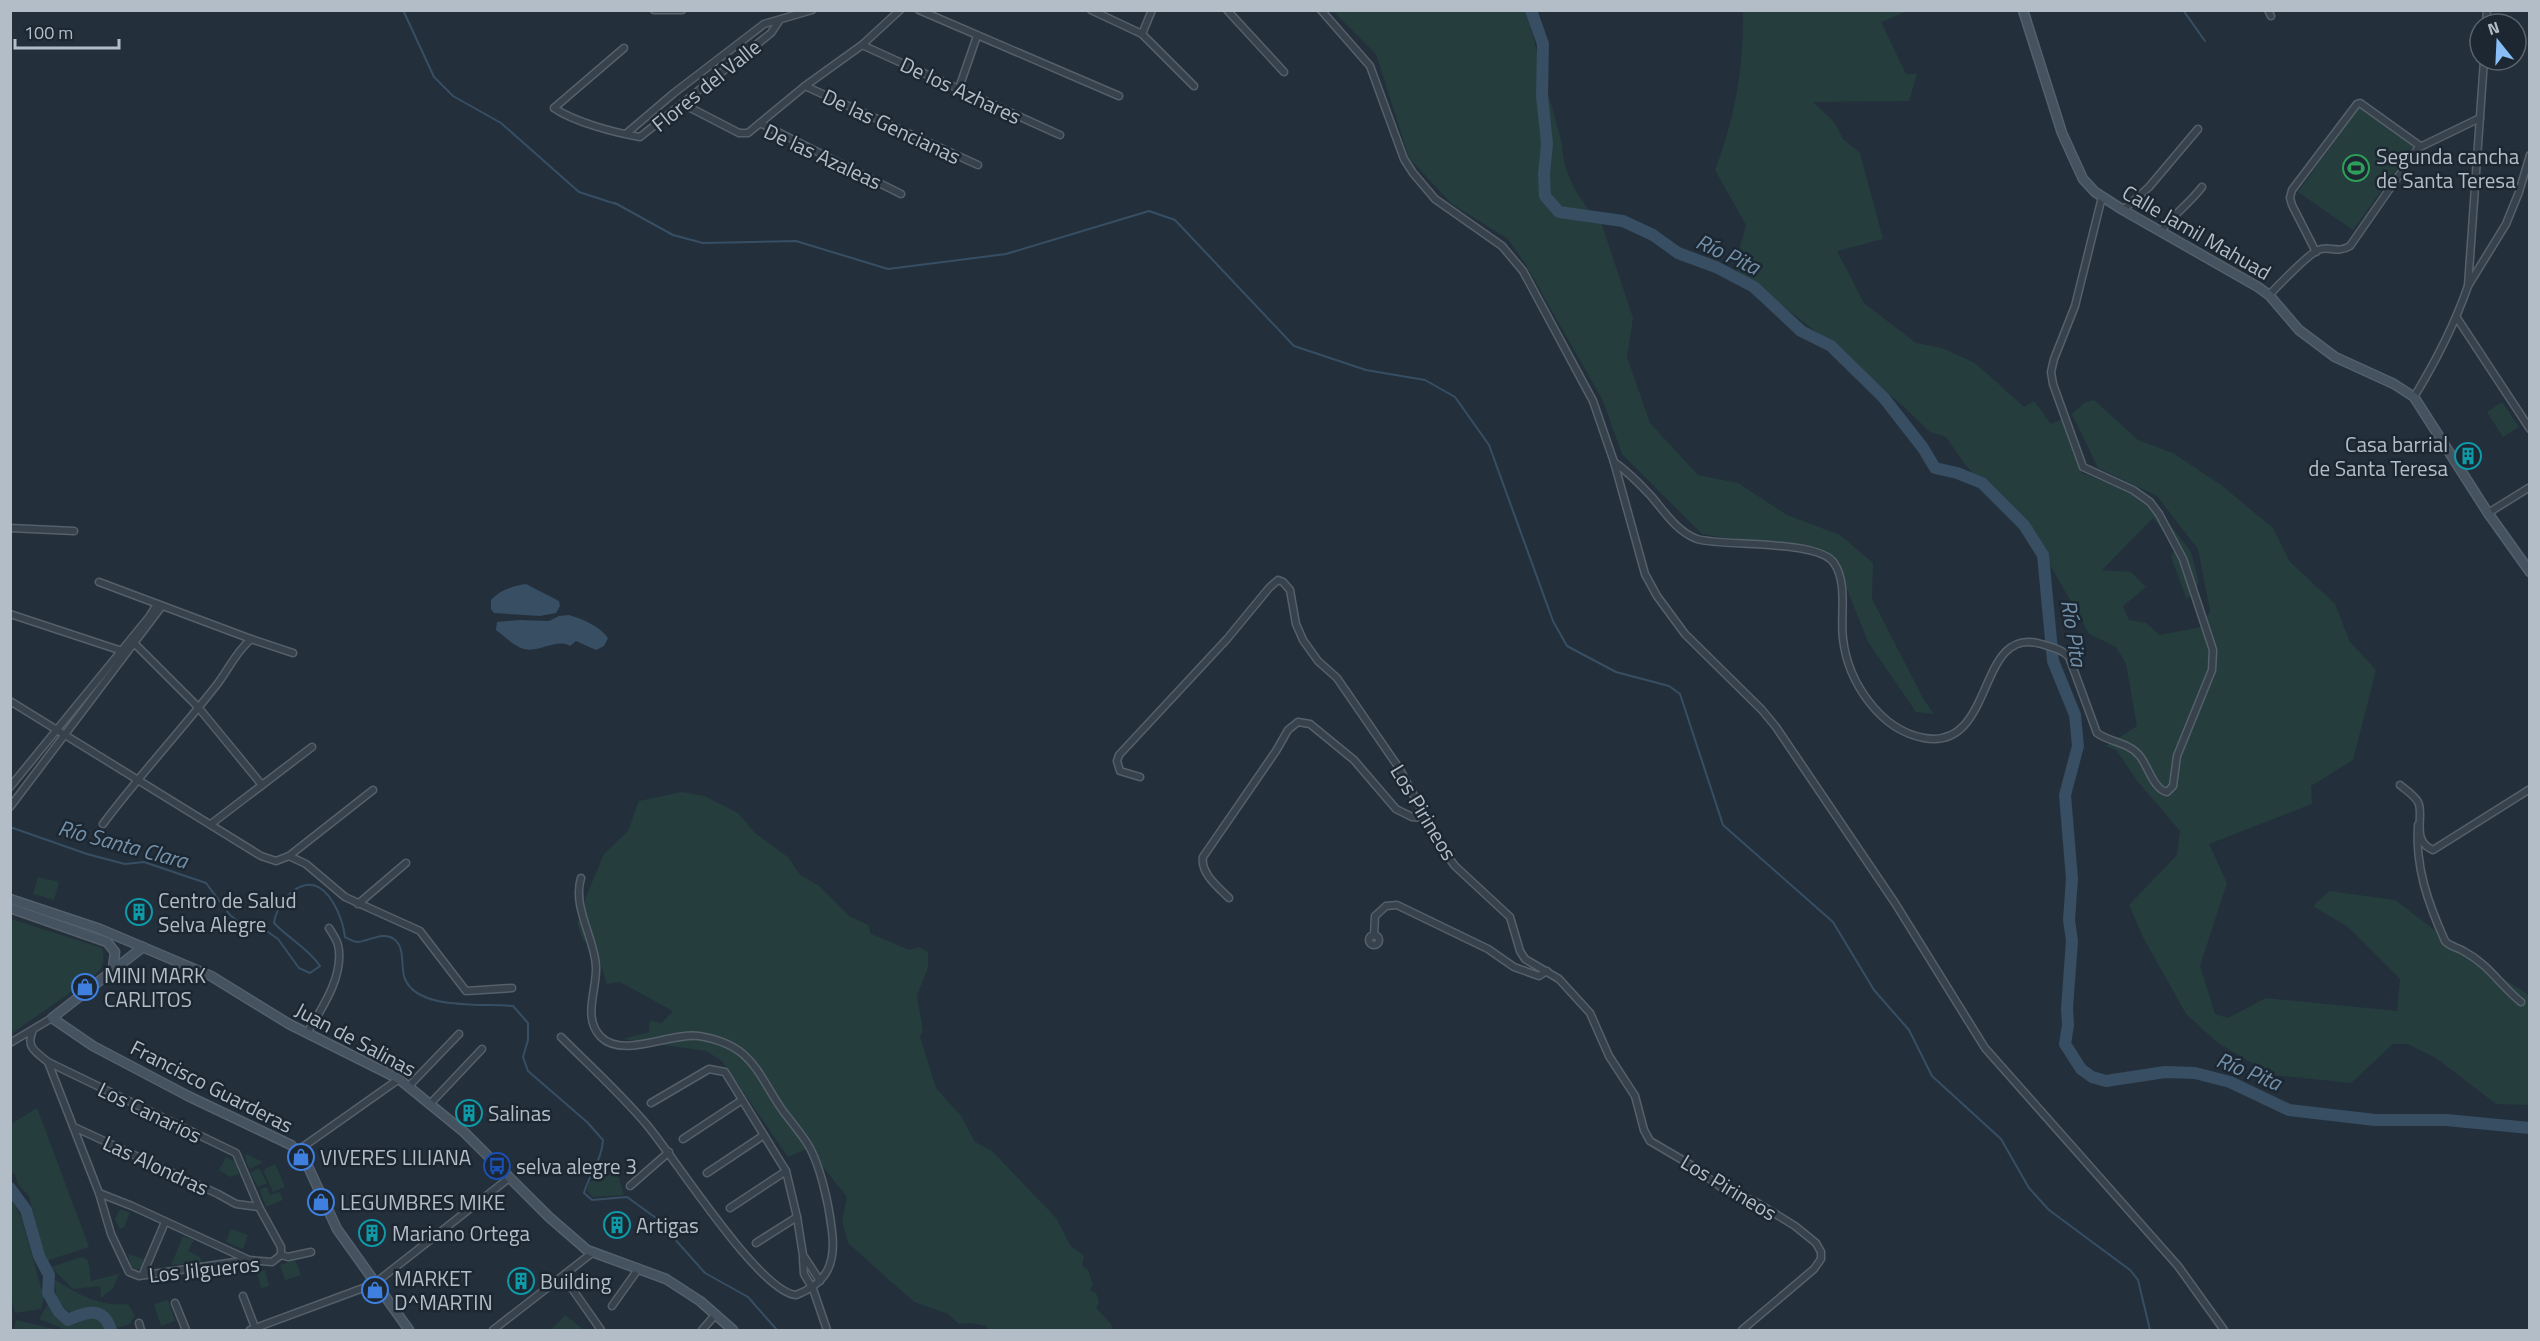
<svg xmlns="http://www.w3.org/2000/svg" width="2540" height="1341" font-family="'Titillium Web',sans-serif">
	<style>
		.green { fill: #253d3d }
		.water { fill: #374e63 }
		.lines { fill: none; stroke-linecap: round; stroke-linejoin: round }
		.stream { stroke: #374e63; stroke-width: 2 }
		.river { stroke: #374e63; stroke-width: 12 }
		.street-casing { stroke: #55606a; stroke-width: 9 }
		.secondary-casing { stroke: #55606a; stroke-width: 11 }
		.street { stroke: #37424c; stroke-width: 6 }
		.secondary { stroke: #45525f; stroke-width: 8 }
		.labels { text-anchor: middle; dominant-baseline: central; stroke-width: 5; stroke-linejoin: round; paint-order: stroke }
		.street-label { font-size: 21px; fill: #b3bdc8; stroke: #1c2731 }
		.poi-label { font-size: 21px; fill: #b3bdc8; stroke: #1c2731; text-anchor: start }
		.water-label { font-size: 22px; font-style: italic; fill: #7391aa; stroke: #1c2731 }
	</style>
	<rect width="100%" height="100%" fill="#23303c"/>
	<g class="green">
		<path d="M1333,11H1526L1562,144C1562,171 1580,204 1601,222L1633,318L1627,357L1650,423L1698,475L1738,483L1787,515L1840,535L1873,563L1872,599L1924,700L1934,714L1916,712L1868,642L1834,556L1702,534L1622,454L1603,401L1526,265L1508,239L1452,204L1409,158L1376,54Z"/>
		<path d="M1743,11H1908L1881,22L1906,74H1917L1909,101L1813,102L1835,123L1843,139L1860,153L1883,239L1837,251L1864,303L1916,343L1942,348L1975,363L2024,407L2034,401L2051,424L2062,419L2082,473L2152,501L2191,552L2199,582L2187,600L2171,557L2176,547L2153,518L2102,570L2131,572L2146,587L2123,606L2129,620L2146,623L2160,635L2201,627L2210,611L2198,549L2157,496L2098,468L2072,414L2084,403L2094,400L2138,440L2173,453L2221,485L2273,528L2290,562L2335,604L2350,642L2376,670L2353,760L2311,786L2312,804L2209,844L2227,883L2200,966L2215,1014L2228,1018L2266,998L2397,1011L2400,979L2348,927L2313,906L2329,891L2395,900L2471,958L2529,995V1105L2496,1104L2436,1058L2408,1044H2393L2351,1083L2273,1075L2218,1043L2186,1014L2143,937L2129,905L2177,855L2180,831L2138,782L2116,750L2106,746L2137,726L2126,664L2116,647L2089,634L2053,570L1964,463L1946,437L1930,432L1904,407L1815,331L1734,268L1746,225L1715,170C1735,119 1744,66 1743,11Z"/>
		<path d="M2360,106L2414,145L2353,230L2298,192Z"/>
		<path d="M2502,402L2519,427L2503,437L2487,412Z"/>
		<path d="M682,792L704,796L738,813L755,833L789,858L800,875L818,885L849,916L868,925L871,934L909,950L919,947L928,952V967L917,996L923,1031L920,1037L936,1088L961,1116L975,1142L993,1152L1056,1218L1070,1245L1084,1256L1082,1266L1088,1270L1093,1284L1090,1290L1096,1293L1099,1302L1096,1308L1111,1324L1113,1330H989L986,1326L971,1323L959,1324L948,1314L914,1302L848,1243L842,1221L847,1197L808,1148L788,1157L722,1061L706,1051L623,1039L649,1032L650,1021L662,1023L673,1011L620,982L607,984L595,947L583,940L577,922L585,914V899L604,854L628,831L639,801Z"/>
		<path d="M38,877L59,882L54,900L33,894Z"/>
		<path d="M11,919L102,948C105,960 104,967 95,975L11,1034Z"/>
		<path d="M37,1108L89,1247L46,1261L29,1196L18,1184L15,1174L11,1173V1124Z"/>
		<path d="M246,1154L263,1162L250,1169L246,1162Z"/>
		<path d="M226,1157L235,1162L239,1174L230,1177L219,1170Z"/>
		<path d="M275,1164L285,1187L273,1192L263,1170Z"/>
		<path d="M259,1168L267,1183L258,1187L250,1173Z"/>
		<path d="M617,1172L624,1195L593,1197L587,1191L589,1182Z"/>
		<path d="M267,1187L270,1195L280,1192L283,1200L266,1207L260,1189Z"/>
		<path d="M11,1199L21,1217L44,1298L41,1309L15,1313L10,1293Z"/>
		<path d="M120,1209L130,1213L124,1227L120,1229L115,1219Z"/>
		<path d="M231,1229L248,1235L243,1249L226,1242Z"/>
		<path d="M183,1236L194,1240L188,1251L200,1257L202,1263L171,1265Z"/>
		<path d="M128,1254L144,1259L141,1268L136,1270L131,1266Z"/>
		<path d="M82,1257L88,1260L91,1281L119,1274L113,1288L101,1298L100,1286L73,1289L51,1267Z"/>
		<path d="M295,1260L301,1275L285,1280L280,1265Z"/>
		<path d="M265,1270L269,1286L261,1288L257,1272Z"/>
		<path d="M54,1279C77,1294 100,1307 128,1304L135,1315L130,1324L117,1328C103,1306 95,1305 72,1314L57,1301Z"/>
		<path d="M168,1300L175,1321L161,1326L154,1304Z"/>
		<path d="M49,1302L60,1320L67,1324L90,1316L97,1317L107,1330H66L39,1319Z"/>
		<path d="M565,1315L584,1330H554L552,1329Z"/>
		<path d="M16,1320L58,1330H14Z"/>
	</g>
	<g class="water">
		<path d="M526,584L559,601L560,606L556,613L540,616L494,613L491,609V600C500,590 513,586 526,584Z"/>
		<path d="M569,615C582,619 600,626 608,638L604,646L596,650L576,641L570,646C557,638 539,653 524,649C514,646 504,636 496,630L497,622L520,620L549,621L559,616Z"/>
	</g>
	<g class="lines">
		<g class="stream">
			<path d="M403,10L434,77L453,96L501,123L579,192L616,204"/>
			<path d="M2183,10L2205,41"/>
			<path d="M615,203L673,235L703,243L796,241L888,269L1006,254L1149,211L1175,220L1294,346L1366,370L1425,380L1455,397L1489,445L1553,621L1567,646L1616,672L1669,686L1680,694L1723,825L1833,922L1874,990L1909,1030L1932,1076L2001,1139L2029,1188L2049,1210L2130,1270L2138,1280L2150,1330"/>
			<path d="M10,827L87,854L125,864L144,862L206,883L230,915L246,928L268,932L278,939L299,968L310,973L320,966C308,948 289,939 274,923C276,905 299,875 320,888C334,897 343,921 345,937C349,939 354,942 358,942C369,941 384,931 394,939C406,948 400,967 405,979C418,1011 484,1003 513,1006L528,1023V1040L523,1057L528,1071L587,1122L603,1140C602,1160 589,1174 584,1193L592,1200L627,1197L656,1218L705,1273L748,1297L777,1330"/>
		</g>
		<g class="river">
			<path d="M1531,10L1543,44L1542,96L1547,144L1544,174L1545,196L1559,212L1623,221L1653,235L1678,253L1716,267L1754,287L1801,331L1831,346L1884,398L1923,448L1935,468L1957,473L1982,483L2024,525L2043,555L2053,661L2075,715L2078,746L2065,795L2072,879L2069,920L2072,941L2067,1008L2068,1025L2065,1044L2081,1069L2092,1077L2106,1081L2165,1072L2195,1073L2230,1082L2289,1110L2375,1120H2446L2530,1128"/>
			<path d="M10,1188L26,1210L39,1256L49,1275L48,1293L59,1312L68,1320C87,1312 103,1305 111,1330"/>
		</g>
		<defs>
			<g id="street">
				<path d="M654,10H682"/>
				<path d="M919,10L1119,96"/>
				<path d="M1091,10L1142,34L1194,86"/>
				<path d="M1227,10L1284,72"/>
				<path d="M1321,10L1370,66L1404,159L1413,173L1435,199L1502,246L1523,271L1593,401L1614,462L1645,574L1657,596L1685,634L1762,710L1776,727L1895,903L1985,1048L2178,1266L2224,1330"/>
				<path d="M2268,10L2271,16"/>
				<path d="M2486,24L2487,10"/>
				<path d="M1142,34L1152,10"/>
				<path d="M862,45L1060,135"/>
				<path d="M624,48L554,108C574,122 616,133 640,137L771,33L779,21"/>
				<path d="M805,86L978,165"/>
				<path d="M959,88L977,36"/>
				<path d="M683,104L739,133H748L805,86L862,45L900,10"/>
				<path d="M760,123L901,194"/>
				<path d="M627,133L674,93L764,24L812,10"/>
				<path d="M2123,210L2149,187L2198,129"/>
				<path d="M2160,232C2173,215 2189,204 2202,187"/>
				<path d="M2316,252L2292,205L2290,198L2292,190L2357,104L2360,103L2420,146"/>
				<path d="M2468,286L2506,224L2519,192L2530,155"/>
				<path d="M2269,295C2280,284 2306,256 2318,250C2330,245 2337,254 2350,246L2418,148L2480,118"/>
				<path d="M2457,318L2530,429"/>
				<path d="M2414,397C2436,361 2454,326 2468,286L2484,60"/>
				<path d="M1614,462C1628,472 1640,484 1651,496C1664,511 1677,532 1697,539C1724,547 1818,539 1834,563C1848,583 1840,616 1843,639C1848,682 1880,730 1924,738C1996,751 1976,624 2041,644C2051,647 2062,649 2069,657L2097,733C2109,742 2128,742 2139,755C2148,765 2153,789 2167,792L2173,786L2177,756L2212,670L2213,650L2183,559L2159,514L2150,502L2133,490L2083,467L2053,384L2051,372L2054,359L2075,306L2102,197"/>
				<path d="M2488,513L2530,487"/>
				<path d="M10,528L74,531"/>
				<path d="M99,582L251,639L293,653"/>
				<path d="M10,614L122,651"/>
				<path d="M134,643L198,707L262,785"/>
				<path d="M10,701L261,856L276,861L289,856L306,864L345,897L420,931L466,991L512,988"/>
				<path d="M1140,777L1120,771L1117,761L1119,755L1227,639L1269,588L1278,580L1283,582L1290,590L1296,624L1303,640L1318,661L1337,678L1399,768L1443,850L1455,866L1510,917L1520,951L1525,959L1559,979L1590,1013L1609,1056L1635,1096L1644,1130L1650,1141L1691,1165L1726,1191L1756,1202L1795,1226L1816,1243L1821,1252V1259L1814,1269L1742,1330"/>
				<path d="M2400,785C2406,790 2414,795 2418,802C2425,816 2410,840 2433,850L2530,789"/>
				<path d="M10,787L149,617L157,604"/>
				<path d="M10,807L162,606"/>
				<path d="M103,824C138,777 178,734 215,687C228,671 234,654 251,639"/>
				<path d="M211,824L312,747"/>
				<path d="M2418,825C2415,867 2428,903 2445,941C2450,947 2458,947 2465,952C2488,964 2501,986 2521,1002"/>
				<path d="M289,856L373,790"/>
				<path d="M1229,898C1219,888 1200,873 1203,857L1276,751L1288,730L1298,722L1310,724L1354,760L1396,809L1412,817L1427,818"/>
				<path d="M358,904L406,863"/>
				<circle cx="1374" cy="940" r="5"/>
				<path d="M1374,936L1375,916L1386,906L1397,905L1488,949L1514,967L1539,976L1547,971"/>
				<path d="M33,1030C25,1047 36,1052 48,1062L236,1153L259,1207"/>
				<path d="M307,1033C321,1010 345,975 338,945C337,940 332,933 329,928"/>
				<path d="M561,1037C590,1066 621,1094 647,1125C675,1158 759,1292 796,1295C827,1283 836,1264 832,1231C829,1205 820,1161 805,1140C798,1130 790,1120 783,1111C756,1072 753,1045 699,1036C671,1032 623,1059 601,1037C582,1018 597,990 596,967C595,939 572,907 581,878"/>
				<path d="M10,1043L52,1018"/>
				<path d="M48,1062L99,1193L111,1234L129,1272L139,1276L249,1260L272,1262L281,1255V1247L259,1207L236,1204L218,1194L74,1127"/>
				<path d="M409,1086L459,1034"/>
				<path d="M651,1103L709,1069L725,1072L786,1171L797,1217L803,1255L820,1281"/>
				<path d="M430,1104L482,1049"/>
				<path d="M683,1139L742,1100"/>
				<path d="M297,1151L399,1079"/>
				<path d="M707,1173L764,1135"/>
				<path d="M630,1186L669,1152"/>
				<path d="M99,1193L132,1206L249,1260"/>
				<path d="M730,1208L786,1171"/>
				<path d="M756,1243L797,1217"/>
				<path d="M281,1255L288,1257L311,1252"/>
				<path d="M803,1258L804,1274L813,1289L827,1330"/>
				<path d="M143,1274L165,1222"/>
				<path d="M566,1280L601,1330"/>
				<path d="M243,1296L256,1330"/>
				<path d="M175,1303L186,1330"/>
				<path d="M612,1306L639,1268"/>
				<path d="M139,1323L141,1330"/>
				<path d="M250,1330L374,1284L509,1178"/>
				<path d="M493,1330L592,1253"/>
				<path d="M702,1330L716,1314"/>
			</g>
			<g id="secondary">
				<path d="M2023,10L2062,133L2083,179L2095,192L2123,210L2258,287L2269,295L2299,330L2335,357L2394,384L2414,397L2488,513L2530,572"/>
				<path d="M10,899L100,929L211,976L289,1024L399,1079L464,1132L549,1217L587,1250L666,1279L700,1301L733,1330"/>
				<path d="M10,908L107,942L115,952L113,968"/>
				<path d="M143,947L52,1018L93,1046L188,1096L291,1145L305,1160L337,1229L409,1330"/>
			</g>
		</defs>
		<use href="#street" class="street-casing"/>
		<use href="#secondary" class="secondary-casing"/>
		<use href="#street" class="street"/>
		<use href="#secondary" class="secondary"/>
	</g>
	<defs>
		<symbol id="stadium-ring" viewBox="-11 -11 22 22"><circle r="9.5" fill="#1c2731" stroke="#2e9e5b" stroke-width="1.5"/><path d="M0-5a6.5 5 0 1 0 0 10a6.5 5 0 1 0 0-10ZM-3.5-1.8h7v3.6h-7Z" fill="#2e9e5b"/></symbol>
		<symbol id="building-ring" viewBox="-11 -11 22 22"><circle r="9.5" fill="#1c2731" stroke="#0f9aa8" stroke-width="1.5"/><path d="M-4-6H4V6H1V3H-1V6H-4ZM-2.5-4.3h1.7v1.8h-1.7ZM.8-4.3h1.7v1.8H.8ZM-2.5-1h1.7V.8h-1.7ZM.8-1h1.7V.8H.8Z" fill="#0f9aa8"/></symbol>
		<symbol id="shop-ring" viewBox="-11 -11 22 22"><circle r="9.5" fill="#1c2731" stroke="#3f7fe0" stroke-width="1.5"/><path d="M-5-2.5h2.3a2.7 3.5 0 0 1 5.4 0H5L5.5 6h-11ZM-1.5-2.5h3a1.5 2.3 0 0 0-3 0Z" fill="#3f7fe0"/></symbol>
		<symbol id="bus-ring" viewBox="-11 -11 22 22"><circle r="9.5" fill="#1c2731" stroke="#1a4fb4" stroke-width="1.5"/><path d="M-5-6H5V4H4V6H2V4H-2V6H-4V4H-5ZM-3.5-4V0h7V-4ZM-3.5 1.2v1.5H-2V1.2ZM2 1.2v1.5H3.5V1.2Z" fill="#1a4fb4"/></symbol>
	</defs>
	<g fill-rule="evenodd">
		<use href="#stadium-ring" x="2341" y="153" width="30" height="30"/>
		<use href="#building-ring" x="2453" y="441" width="30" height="30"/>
		<use href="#building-ring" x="124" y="897" width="30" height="30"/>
		<use href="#shop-ring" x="70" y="972" width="30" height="30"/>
		<use href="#building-ring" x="454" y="1098" width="30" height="30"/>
		<use href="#shop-ring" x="286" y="1142" width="30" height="30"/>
		<use href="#bus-ring" x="482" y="1151" width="30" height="30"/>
		<use href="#shop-ring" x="306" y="1187" width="30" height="30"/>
		<use href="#building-ring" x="602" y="1210" width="30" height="30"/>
		<use href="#building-ring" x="357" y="1218" width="30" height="30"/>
		<use href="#building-ring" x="506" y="1266" width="30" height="30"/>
		<use href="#shop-ring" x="360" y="1275" width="30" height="30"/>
	</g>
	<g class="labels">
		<g class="street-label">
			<text transform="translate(706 85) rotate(-39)">Flores del Valle</text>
			<text transform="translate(961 90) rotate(25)">De los Azhares</text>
			<text transform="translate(892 126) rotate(25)">De las Gencianas</text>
			<text transform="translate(823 156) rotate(25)">De las Azaleas</text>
			<text transform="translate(2197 232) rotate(30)">Calle Jamil Mahuad</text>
			<text transform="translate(1424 812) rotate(59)">Los Pirineos</text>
			<text transform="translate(356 1039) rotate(28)">Juan de Salinas</text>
			<text transform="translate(212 1086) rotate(27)">Francisco Guarderas</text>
			<text transform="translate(150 1112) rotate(26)">Los Canarios</text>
			<text transform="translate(156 1165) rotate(25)">Las Alondras</text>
			<text transform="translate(1729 1187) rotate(31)">Los Pirineos</text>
			<text transform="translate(204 1269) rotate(-6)">Los Jilgueros</text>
		</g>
		<g class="poi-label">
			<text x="2376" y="156">Segunda cancha<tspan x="2376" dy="24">de Santa Teresa</tspan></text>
			<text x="2448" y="444" text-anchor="end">Casa barrial<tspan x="2448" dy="24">de Santa Teresa</tspan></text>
			<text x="158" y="900">Centro de Salud<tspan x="158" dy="24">Selva Alegre</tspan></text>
			<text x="104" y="975">MINI MARK<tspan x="104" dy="24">CARLITOS</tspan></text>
			<text x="488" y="1113">Salinas</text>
			<text x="320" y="1157">VIVERES LILIANA</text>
			<text x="516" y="1166">selva alegre 3</text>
			<text x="340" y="1202">LEGUMBRES MIKE</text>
			<text x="636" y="1225">Artigas</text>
			<text x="392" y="1233">Mariano Ortega</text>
			<text x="394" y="1278">MARKET<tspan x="394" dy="24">D^MARTIN</tspan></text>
			<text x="540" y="1281">Building</text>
		</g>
		<g class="water-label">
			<text transform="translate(1728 254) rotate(25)">Río Pita</text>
			<text transform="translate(2074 633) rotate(81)">Río Pita</text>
			<text transform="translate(123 844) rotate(15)">Río Santa Clara</text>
			<text transform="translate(2249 1071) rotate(22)">Río Pita</text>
		</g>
	</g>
	<rect width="2540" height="1341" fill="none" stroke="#b3bdc8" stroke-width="24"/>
	<g transform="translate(2498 42) rotate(342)"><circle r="28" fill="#1c2731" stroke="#58636d" stroke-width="1.5"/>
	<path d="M0-4.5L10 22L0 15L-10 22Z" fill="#89bef6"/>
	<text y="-9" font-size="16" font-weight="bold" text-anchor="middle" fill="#b3bdc8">N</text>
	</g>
	<path d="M15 39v9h104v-9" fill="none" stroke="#b3bdc8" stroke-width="3"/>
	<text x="24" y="39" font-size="18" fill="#b3bdc8" stroke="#1c2731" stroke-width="4.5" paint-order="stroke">100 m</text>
</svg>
